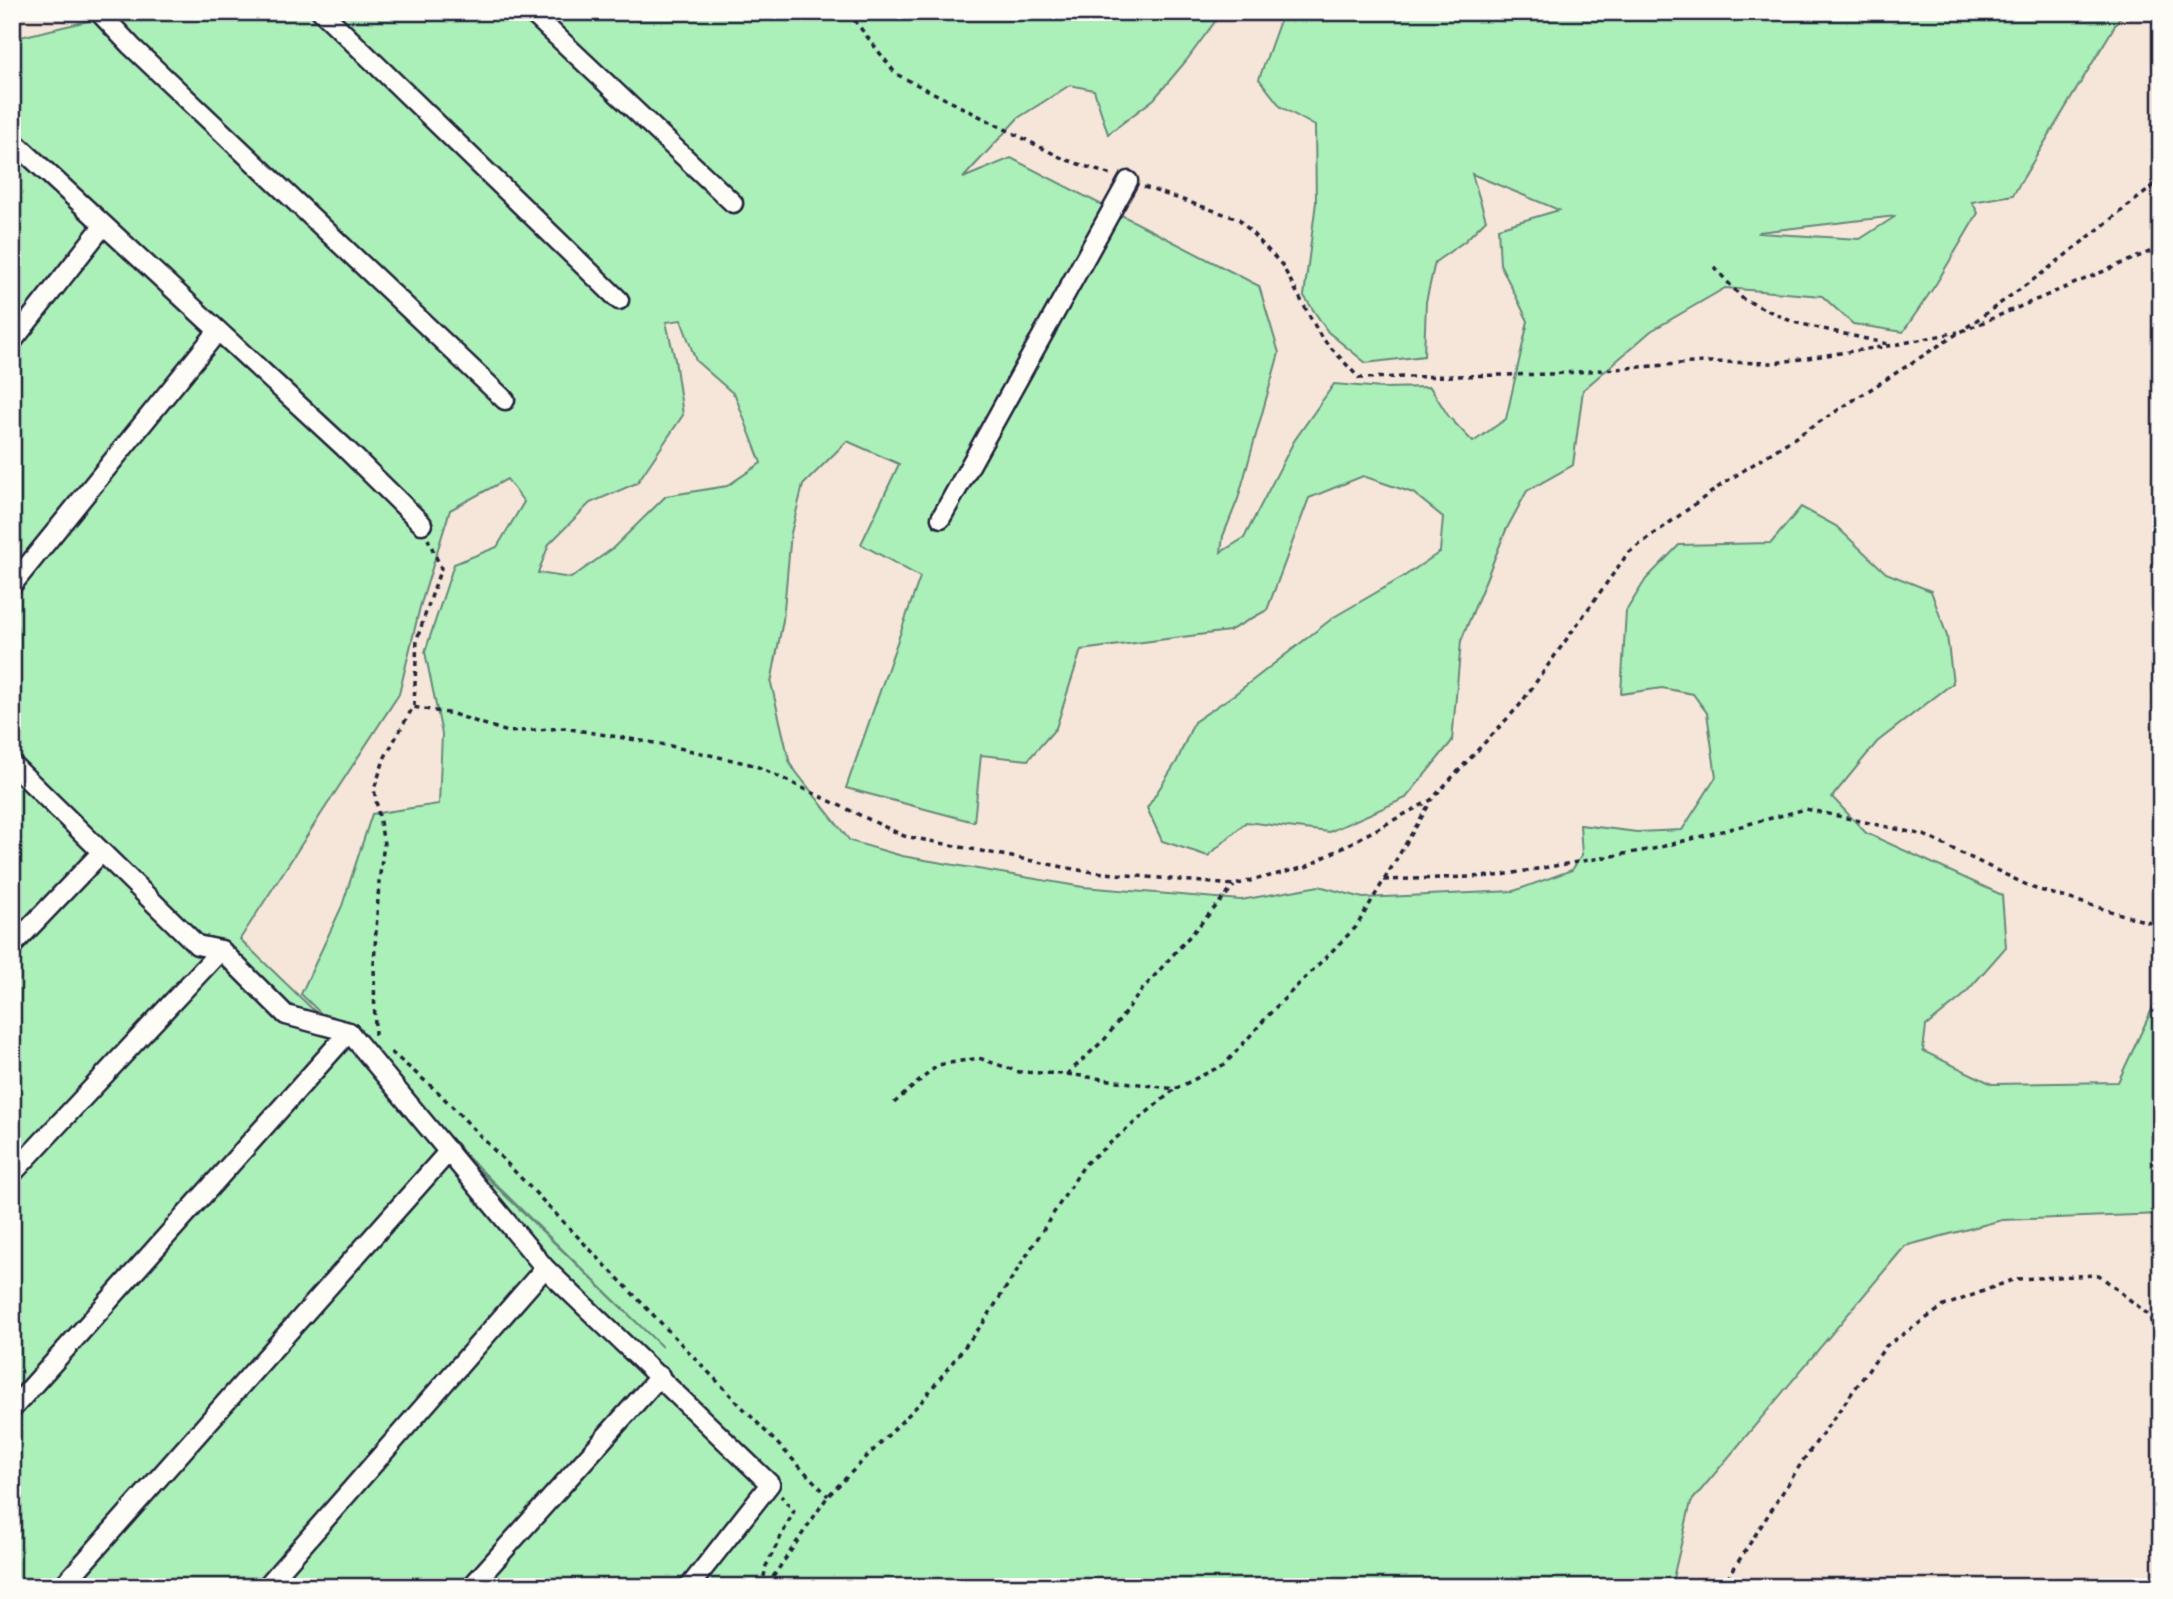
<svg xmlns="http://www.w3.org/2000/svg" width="2173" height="1599" font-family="Caveat,sans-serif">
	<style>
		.green { fill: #abefb9; stroke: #66887a; stroke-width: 2; fill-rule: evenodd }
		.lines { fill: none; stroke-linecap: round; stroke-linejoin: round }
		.minor-casing { stroke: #22223b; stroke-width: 23 }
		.path { stroke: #22223b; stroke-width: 3.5; stroke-dasharray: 5 5; stroke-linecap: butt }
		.minor { stroke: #fdfcf7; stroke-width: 18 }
	</style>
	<rect width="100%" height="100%" fill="#f5e6d9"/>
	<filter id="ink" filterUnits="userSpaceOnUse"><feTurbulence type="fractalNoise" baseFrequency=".0143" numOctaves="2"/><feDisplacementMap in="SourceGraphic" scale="14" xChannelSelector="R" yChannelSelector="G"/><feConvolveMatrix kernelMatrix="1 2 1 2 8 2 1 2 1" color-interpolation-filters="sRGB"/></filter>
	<g filter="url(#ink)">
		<path class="green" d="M126,12H1222L1186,61L1154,99L1108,134L1094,90L1070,85L1018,118L963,178L1011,158L1259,286L1279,353L1238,499L1223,536L1221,552L1244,538L1294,441L1334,384L1382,388L1430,387L1449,417L1473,442L1506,419L1528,321L1500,264L1498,228L1559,210L1472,174L1486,220L1465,241L1435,262L1426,302L1424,356L1366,363L1328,332L1304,296L1316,202L1315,126L1281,107L1259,79L1283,12H2123L2013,195L1972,202L1978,213L1936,284L1903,332L1853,324L1822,296L1725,288L1651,331L1583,390L1573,465L1527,491L1506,530L1461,641L1452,741L1406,798L1329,832L1246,822L1208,856L1162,841L1147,808L1177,761L1194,722L1235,694L1334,617L1403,577L1440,552L1443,517L1413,493L1363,476L1309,498L1267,610L1229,631L1081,650L1056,728L1028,760L981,755L974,822L846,788L920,577L861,544L899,464L847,441L803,485L791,533L783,620L771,683L790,764L850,841L902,856L1083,887L1241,900L1319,886L1363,898L1514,891L1572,870L1582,855L1580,825L1637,832L1682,830L1716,777L1707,713L1693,694L1662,688L1621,694L1626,611L1646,579L1679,545L1771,543L1801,507L1836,526L1886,573L1931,591L1947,636L1953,683L1877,742L1832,797L1866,833L2002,895L2006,947L1962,997L1926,1026L1923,1051L1992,1084L2118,1082L2161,990V1214L2002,1220L1905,1246L1691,1502L1671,1587H12V39ZM1896,216L1860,239L1758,233L1759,232ZM681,320L696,361L735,395L761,463L727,486L666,496L612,549L571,578L538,573L549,544L590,503L637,483L683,415L675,360L666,322ZM507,479L524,502L497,547L454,564L425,652L442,734L439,804L372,814L342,906L301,994L662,1347L240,939L399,694L420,607L450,510Z"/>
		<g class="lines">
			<defs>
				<g id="minor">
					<path d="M99,12L131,46L505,400"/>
					<path d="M322,12L619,300"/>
					<path d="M531,12L733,203"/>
					<path d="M12,140L345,448L422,524"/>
					<path d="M12,342L103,226"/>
					<path d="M941,518L1128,181"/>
					<path d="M12,585L218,331"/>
					<path d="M12,764L197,945L221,950L12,1174"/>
					<path d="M12,946L101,853"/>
					<path d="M221,950L286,1015L349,1032L545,1268L770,1484L689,1587"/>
					<path d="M12,1409L349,1032"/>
					<path d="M62,1587L449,1151"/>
					<path d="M266,1587L545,1268"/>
					<path d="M471,1587L660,1376"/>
				</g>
			</defs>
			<use href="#minor" class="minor-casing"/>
			<g class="path">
				<path d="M848,12L896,74L1064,159L1111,175"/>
				<path d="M1144,187L1239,219L1282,265L1321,337L1359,378L1551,374L1704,362L1774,363L1894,345L1958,332"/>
				<path d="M1714,267L1743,299L1793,322L1888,344"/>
				<path d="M1967,327L2044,272L2161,180"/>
				<path d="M414,706L417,639L441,568L428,539"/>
				<path d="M1384,880L1496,876L1653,849L1806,809L1924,835L2033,888L2161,926"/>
				<path d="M375,1035L374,964L379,882L384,844L374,789L385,757L413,707L453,714L508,732L564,728L666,745L754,765L904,836L1084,871L1234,885L1306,867L1431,800L1519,706L1628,553L1724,483L1960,332L2161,247"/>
				<path d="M391,1052L438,1092L828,1496"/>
				<path d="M1067,1074L1175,1089L1225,1064L1274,1009L1356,927L1430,803"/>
				<path d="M894,1103L938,1065L979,1058L1019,1072L1067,1074L1105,1039L1142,990L1234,886"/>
				<path d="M762,1587L766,1566L794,1511L781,1496"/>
				<path d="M771,1587L773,1577L828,1496L923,1400L984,1322L1085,1164L1175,1089"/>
				<path d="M1722,1587L1804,1459L1886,1346L1944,1306L2015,1279L2099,1275L2150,1316L2161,1372"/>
			</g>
			<use href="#minor" class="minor"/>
		</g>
	</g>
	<rect width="2173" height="1599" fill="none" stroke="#fdfcf7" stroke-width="42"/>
	<rect x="21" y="21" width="2131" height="1557" fill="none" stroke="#22223b" stroke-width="2.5" filter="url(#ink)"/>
</svg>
